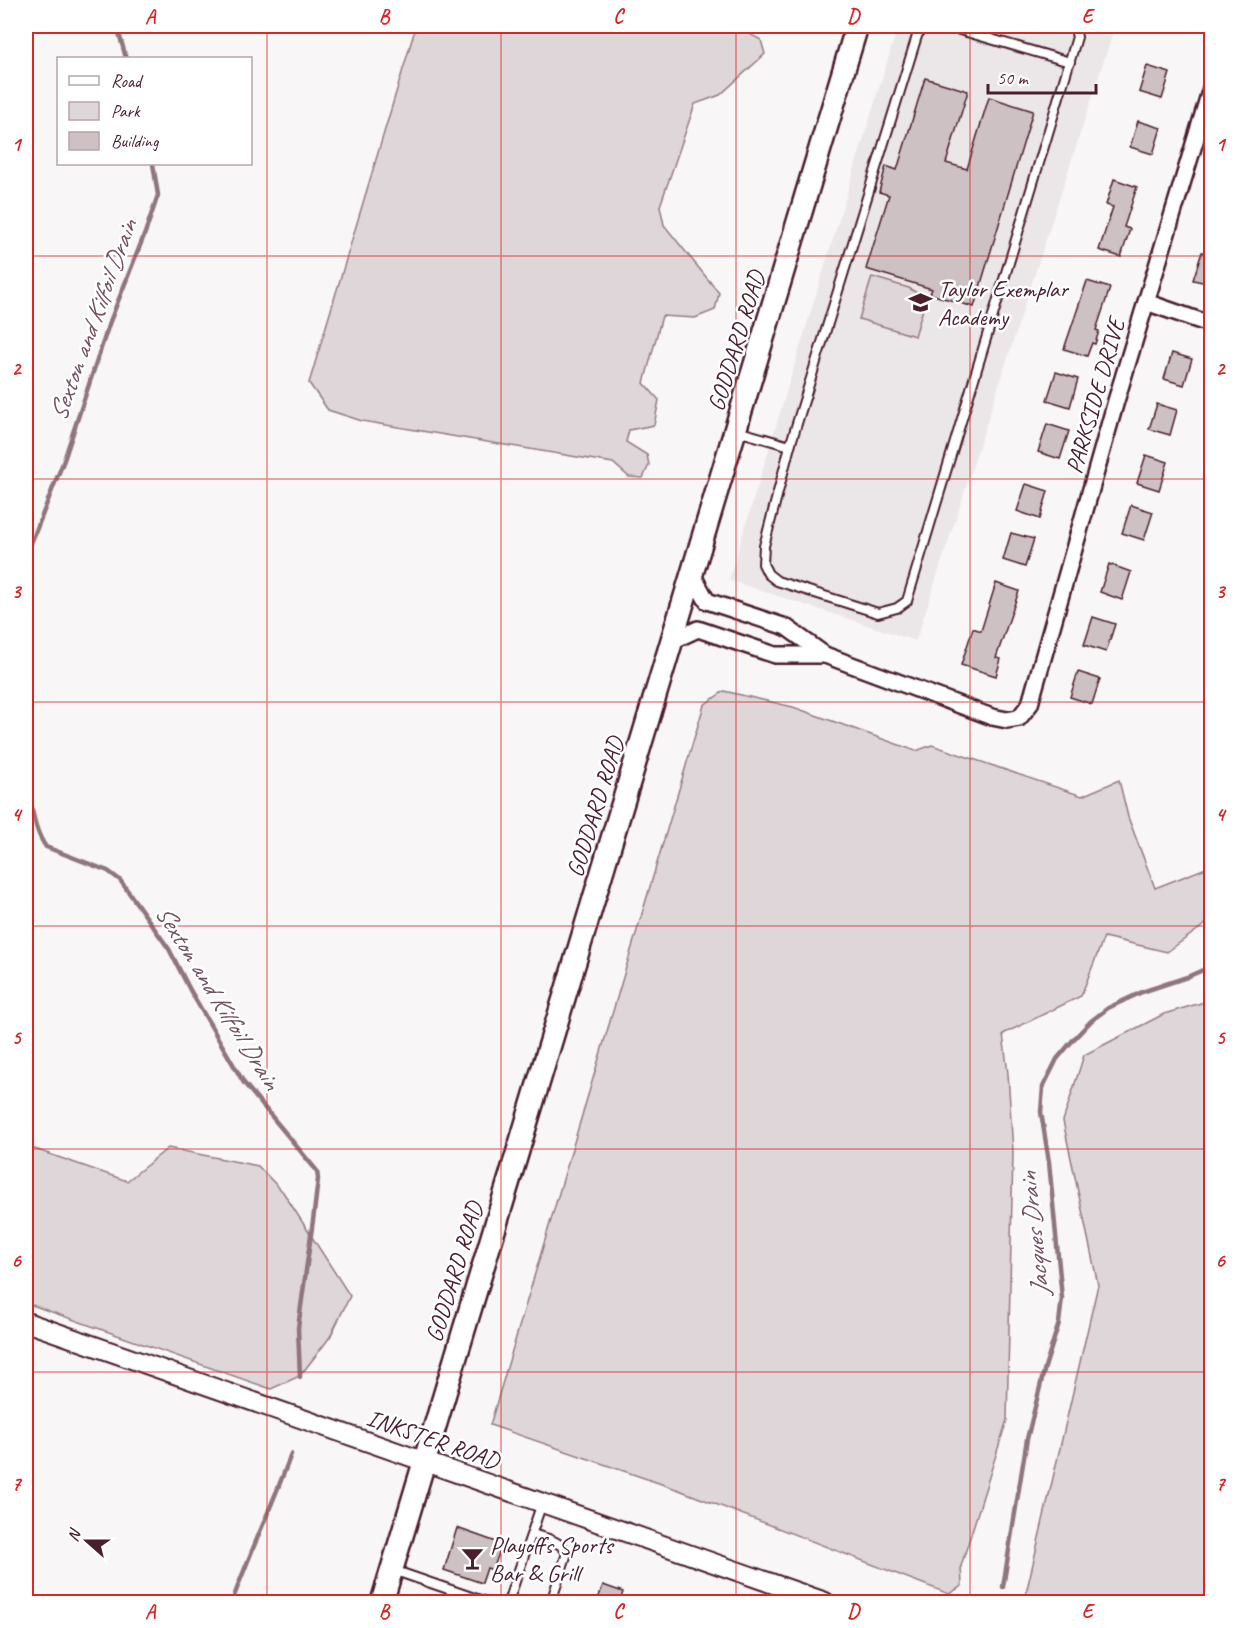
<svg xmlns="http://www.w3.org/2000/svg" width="1237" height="1628" font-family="Caveat,sans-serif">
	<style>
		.built { fill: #ebe6e8 }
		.green { fill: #ded6d9; stroke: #947a82; stroke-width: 1.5 }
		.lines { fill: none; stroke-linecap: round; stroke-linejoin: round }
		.stream { stroke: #8f747b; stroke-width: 4.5 }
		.building { fill: #cdc1c4; stroke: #4a1f2b; stroke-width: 1.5 }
		.service-casing { stroke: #4a1f2b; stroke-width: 12 }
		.minor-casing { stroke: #4a1f2b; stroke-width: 20 }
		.tertiary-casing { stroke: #4a1f2b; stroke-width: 22 }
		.secondary-casing { stroke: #4a1f2b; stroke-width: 26 }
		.service { stroke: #fff; stroke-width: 8 }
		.minor { stroke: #fff; stroke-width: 15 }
		.tertiary { stroke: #fff; stroke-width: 18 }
		.secondary { stroke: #fff; stroke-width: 21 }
		.grid { fill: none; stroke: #d62828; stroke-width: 1.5; stroke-opacity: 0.55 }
		.labels { text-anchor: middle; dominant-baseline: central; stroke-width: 5; stroke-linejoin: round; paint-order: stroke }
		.poi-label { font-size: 24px; fill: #4a1f2b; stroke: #fff; text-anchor: start }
		.street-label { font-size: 24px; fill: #4a1f2b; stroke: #fff }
		.water-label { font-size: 26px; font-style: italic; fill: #72515a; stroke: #fff }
		.neatline { fill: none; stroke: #d62828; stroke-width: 2 }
		.grid-label { font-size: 20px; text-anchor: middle; font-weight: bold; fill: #d62828 }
	</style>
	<rect width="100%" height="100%" fill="#f8f6f7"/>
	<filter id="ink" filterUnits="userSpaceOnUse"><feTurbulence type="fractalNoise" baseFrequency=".0167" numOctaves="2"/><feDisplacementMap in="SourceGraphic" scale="12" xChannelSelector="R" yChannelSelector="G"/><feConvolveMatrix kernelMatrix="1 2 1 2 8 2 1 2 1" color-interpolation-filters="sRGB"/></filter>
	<g filter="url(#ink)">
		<path class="built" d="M898,26H1115L916,641L729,580Z"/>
		<g class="green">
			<path d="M416,26H735L761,40L765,54L720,95L695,104L660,206L664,225L719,293L715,310L695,318L662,316L644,383L659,400L654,425L629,430L626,442L647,455L649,465L643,478L629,477L613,463L362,421L328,410L309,383Z"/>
			<path d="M872,277L909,288L926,299L915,336L859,319Z"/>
			<path d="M724,691L793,707L916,751L932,745L1082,796L1119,780L1128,817L1155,888L1211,866V920L1167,952L1104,937L1081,996L1003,1034L1008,1074L1013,1152L1007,1420L961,1566L962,1586L949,1594L679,1490L490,1425L704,705Z"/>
			<path d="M1211,1000V1602H1024L1098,1285L1063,1121L1084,1055L1164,1014Z"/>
			<path d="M26,1146L127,1181L168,1148L258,1166L283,1192L350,1296L330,1337L300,1376L271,1389L26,1303Z"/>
		</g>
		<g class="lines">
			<g class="stream">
				<path d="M117,26L126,58"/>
				<path d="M26,556L64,460L109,324L145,233L158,195L153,164"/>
				<path d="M26,784C32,804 33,829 46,847L108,871L120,880L169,949L190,990L244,1083L317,1171L318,1179L314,1213L298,1328L300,1377"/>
				<path d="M1003,1587L1027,1439L1045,1367L1059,1323L1062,1298L1049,1162L1041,1112L1043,1087L1057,1059L1073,1040L1091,1021L1108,1008L1142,992L1187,977L1212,966"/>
				<path d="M232,1602C250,1552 273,1504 291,1454"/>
			</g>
		</g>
		<g class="building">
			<path d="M1147,66L1170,73L1162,99L1139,92Z"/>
			<path d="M925,78L968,91L946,163L967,169L989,97L1033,111L974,307L930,294L932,289L866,269L889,195L879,192L886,166L897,170Z"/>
			<path d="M1138,121L1161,128L1153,154L1130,147Z"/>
			<path d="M1114,179L1137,187L1124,227L1130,229L1121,257L1099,250L1113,207L1106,205Z"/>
			<path d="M1202,252L1212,255V284L1193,280Z"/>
			<path d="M1087,281L1110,288L1096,330L1099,331L1095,344L1092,343L1087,356L1064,349Z"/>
			<path d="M1172,353L1192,359L1184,385L1164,379Z"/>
			<path d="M1056,372L1078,379L1070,407L1047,400Z"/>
			<path d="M1157,404L1177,410L1170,435L1149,429Z"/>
			<path d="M1047,424L1069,431L1060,459L1038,452Z"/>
			<path d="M1146,455L1168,462L1159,490L1137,483Z"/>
			<path d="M1026,484L1048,491L1040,519L1017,511Z"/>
			<path d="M1131,505L1153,512L1144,540L1122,533Z"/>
			<path d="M1011,533L1034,539L1025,567L1003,560Z"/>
			<path d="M1109,564L1131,572L1122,600L1100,592Z"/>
			<path d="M996,583L1019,591L996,658L1001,659L996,676L961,665L973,628L981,631Z"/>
			<path d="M1093,617L1115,624L1106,652L1084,645Z"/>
			<path d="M1078,672L1100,679L1092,704L1070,697Z"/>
			<path d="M457,1528L502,1544L493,1570L487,1568L482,1583L444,1570Z"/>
			<path d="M603,1585L623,1592L620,1602H597Z"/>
		</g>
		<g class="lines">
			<defs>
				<g id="service">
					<path d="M946,26L1070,62"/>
					<path d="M737,431L790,446L764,546L763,564L768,574L777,581L878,613L897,608L907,601L1077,37L1074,26"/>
					<path d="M790,446L917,36L923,26"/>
					<path d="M532,1534C544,1538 562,1541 567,1553L551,1602"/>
					<path d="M393,1570L486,1602"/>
					<path d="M508,1602L542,1503"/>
				</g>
				<g id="minor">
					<path d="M1146,302L1212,325"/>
					<path d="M692,574L707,601L786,627L825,655L992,717L1007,720L1019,718L1030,704L1116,401L1212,85"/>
					<path d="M672,641L698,629L775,655H825"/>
				</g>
				<path id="tertiary" d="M26,1322L825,1602"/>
				<path id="secondary" d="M382,1602L857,26"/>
			</defs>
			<use href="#service" class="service-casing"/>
			<use href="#minor" class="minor-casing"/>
			<use href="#tertiary" class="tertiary-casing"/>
			<use href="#secondary" class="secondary-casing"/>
			<use href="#service" class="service"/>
			<use href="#minor" class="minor"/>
			<use href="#tertiary" class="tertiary"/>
			<use href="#secondary" class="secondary"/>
		</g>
	</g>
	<path class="grid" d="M267,26V1602M501,26V1602M736,26V1602M970,26V1602M26,256H1212M26,479H1212M26,702H1212M26,926H1212M26,1149H1212M26,1372H1212"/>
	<defs>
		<symbol id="school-bare" viewBox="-9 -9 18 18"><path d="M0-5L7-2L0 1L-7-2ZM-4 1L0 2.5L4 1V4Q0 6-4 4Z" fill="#4a1f2b" stroke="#fff" stroke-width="2.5" paint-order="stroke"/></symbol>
		<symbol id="bar-bare" viewBox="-9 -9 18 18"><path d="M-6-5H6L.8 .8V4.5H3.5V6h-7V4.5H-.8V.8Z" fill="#4a1f2b" stroke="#fff" stroke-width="2.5" paint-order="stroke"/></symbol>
	</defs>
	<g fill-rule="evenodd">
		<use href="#school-bare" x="904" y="286" width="33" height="33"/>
		<use href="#bar-bare" x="456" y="1542" width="33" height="33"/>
	</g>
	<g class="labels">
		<g class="poi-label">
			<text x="938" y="289">Taylor Exemplar<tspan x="938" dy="28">Academy</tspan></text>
			<text x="490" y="1545">Playoffs Sports<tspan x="490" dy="28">Bar &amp; Grill</tspan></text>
		</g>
		<g class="street-label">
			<text transform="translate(736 341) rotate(-73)">GODDARD ROAD</text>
			<text transform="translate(1095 396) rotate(-74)">PARKSIDE DRIVE</text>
			<text transform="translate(595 807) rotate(-73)">GODDARD ROAD</text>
			<text transform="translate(454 1272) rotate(-73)">GODDARD ROAD</text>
			<text transform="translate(433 1439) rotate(19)">INKSTER ROAD</text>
		</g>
		<g class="water-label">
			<text transform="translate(93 320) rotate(-70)">Sexton and Kilfoil Drain</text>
			<text transform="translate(218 997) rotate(58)">Sexton and Kilfoil Drain</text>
			<text transform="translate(1034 1234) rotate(-96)">Jacques Drain</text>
		</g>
	</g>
	<rect width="1237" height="1628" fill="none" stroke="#fff" stroke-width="66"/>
	<rect x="57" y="57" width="195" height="108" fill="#ffffff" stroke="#b7a5aa" stroke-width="1.5"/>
	<rect x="69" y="76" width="30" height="9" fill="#ffffff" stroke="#b7a5aa" stroke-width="1.5"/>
	<text x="111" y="87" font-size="18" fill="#4a1f2b">Road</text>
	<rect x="69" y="102" width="30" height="18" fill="#ded6d9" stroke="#b7a5aa" stroke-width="1.5"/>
	<text x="111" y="117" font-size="18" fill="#4a1f2b">Park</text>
	<rect x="69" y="132" width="30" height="18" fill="#cdc1c4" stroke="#b7a5aa" stroke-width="1.5"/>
	<text x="111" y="147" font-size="18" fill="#4a1f2b">Building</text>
	<g transform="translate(87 1541) rotate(291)" stroke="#ffffff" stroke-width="4.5" paint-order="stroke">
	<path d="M0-4.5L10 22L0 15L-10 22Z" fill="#4a1f2b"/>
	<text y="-9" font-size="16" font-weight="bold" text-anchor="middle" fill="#4a1f2b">N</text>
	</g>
	<path d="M988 84v9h108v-9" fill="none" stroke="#4a1f2b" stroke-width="3"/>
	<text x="997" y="84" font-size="18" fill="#4a1f2b" stroke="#ffffff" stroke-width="4.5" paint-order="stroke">50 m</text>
	<rect x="33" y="33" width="1171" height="1562" class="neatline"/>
	<g class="grid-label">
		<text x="150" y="23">A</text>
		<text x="384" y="23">B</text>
		<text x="618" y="23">C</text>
		<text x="853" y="23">D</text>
		<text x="1087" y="23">E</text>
		<text x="16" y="151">1</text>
		<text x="1220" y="151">1</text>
		<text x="16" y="375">2</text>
		<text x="1220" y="375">2</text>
		<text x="16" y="598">3</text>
		<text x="1220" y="598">3</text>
		<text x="16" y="821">4</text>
		<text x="1220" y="821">4</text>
		<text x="16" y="1044">5</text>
		<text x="1220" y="1044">5</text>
		<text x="16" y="1267">6</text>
		<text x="1220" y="1267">6</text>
		<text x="16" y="1490">7</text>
		<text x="1220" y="1490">7</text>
		<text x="150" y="1618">A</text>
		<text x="384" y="1618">B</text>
		<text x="618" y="1618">C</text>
		<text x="853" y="1618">D</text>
		<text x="1087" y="1618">E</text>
	</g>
</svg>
